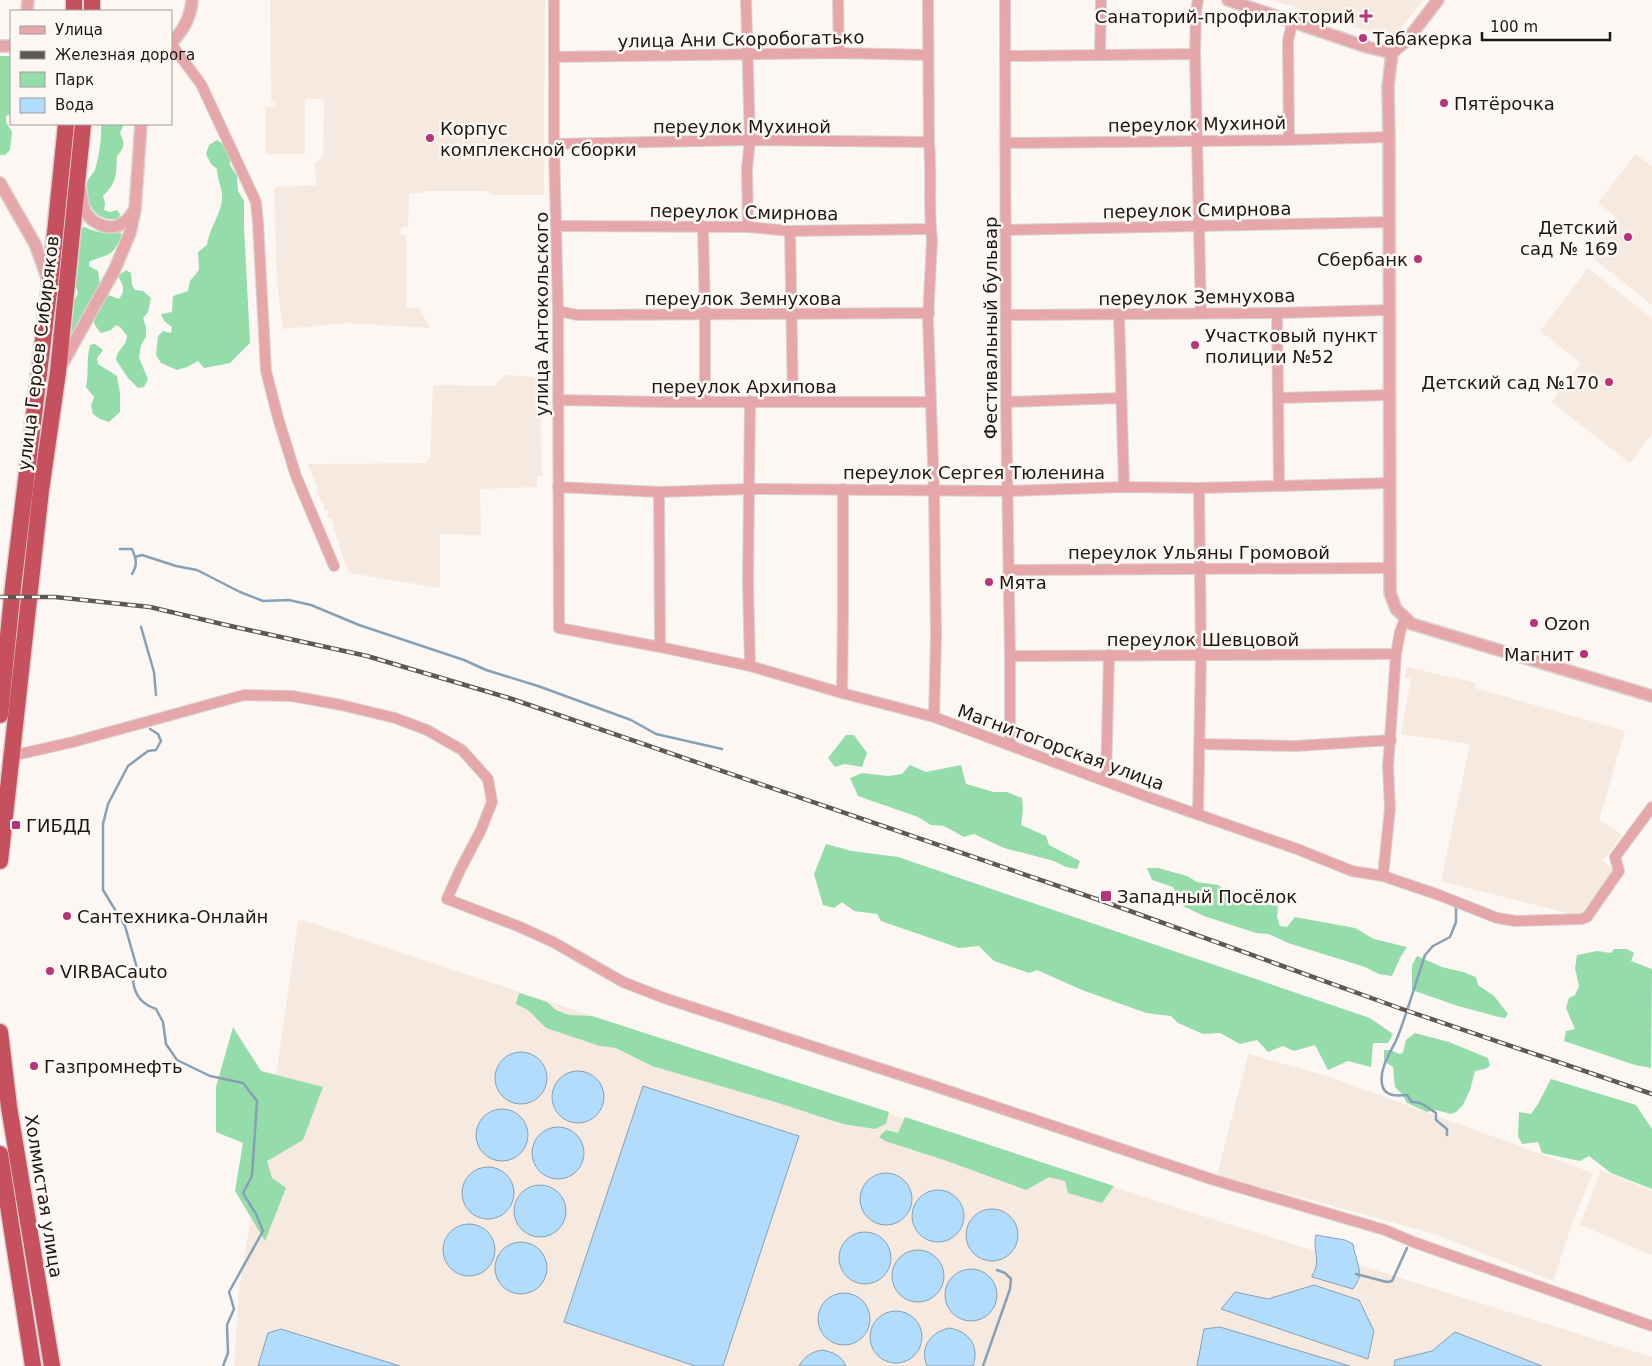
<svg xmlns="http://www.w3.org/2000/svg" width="1652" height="1366" font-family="'DejaVu Sans',sans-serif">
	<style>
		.built { fill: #f6eae0 }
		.green { fill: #94dca9 }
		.water { fill: #b2dcfb; stroke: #86a1b5 }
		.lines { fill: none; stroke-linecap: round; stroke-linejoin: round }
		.stream { stroke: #86a1b5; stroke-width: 2.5 }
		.minor-casing { stroke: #d9d3cf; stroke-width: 12 }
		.tertiary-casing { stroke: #d9d3cf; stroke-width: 14 }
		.trunk-casing { stroke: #d9d3cf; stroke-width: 19 }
		.minor { stroke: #e5a7aa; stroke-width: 10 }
		.tertiary { stroke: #e5a7aa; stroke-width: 11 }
		.trunk { stroke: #c6505e; stroke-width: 16 }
		.rail-casing { stroke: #5e5752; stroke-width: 4.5 }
		.rail { stroke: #fcf7f3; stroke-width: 2.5; stroke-dasharray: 8; stroke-linecap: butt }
		.poi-dot { fill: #b7347b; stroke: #fcf7f3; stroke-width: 2 }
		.labels { text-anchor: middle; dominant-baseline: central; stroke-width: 5; stroke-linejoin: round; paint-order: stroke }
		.poi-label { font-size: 18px; fill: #1f1711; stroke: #fcf7f3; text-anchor: start }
		.street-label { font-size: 18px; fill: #1f1711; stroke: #fcf7f3 }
	</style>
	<rect width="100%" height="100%" fill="#fcf7f3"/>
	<g class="built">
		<path d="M270,0H545L544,195H492L487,191H423L421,193H410L409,197L408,227H401L400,235H406V308H419L430,328L347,323L283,329L277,284L274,190L276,187L317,185L314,164L323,156L324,99H305V154H266V107H275V101H271Z"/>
		<path d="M1272,0H1423L1398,32L1386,37Z"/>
		<path d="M1635,154L1652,166V305L1589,255L1617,218L1598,203Z"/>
		<path d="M1588,268L1652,318V434L1630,463L1551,402L1581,363L1540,331Z"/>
		<path d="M506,375L535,377L540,393L542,476H537V487L480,489L481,535L440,534V588L349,573L342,555L331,518H328V510H324V503H321L320,495H317V487L308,464L426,463L430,458L433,385L494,386Z"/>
		<path d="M1407,667L1476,683L1475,688L1625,731L1599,820L1622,835L1603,861L1615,870L1589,904L1585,907L1582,917L1441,881L1470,744L1401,734L1411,679L1404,677Z"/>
		<path d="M302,920L835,1096L1200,1215L1652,1357V1366H234L239,1288L278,1061L298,921Z"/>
		<path d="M1248,1054L1327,1076L1593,1173L1573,1221L1553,1281L1434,1234L1323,1203L1217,1176Z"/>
		<path d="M1601,1170L1652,1191V1255L1580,1225Z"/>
	</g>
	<g class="green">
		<path d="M0,56H11V114L6,116V122L12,132L10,150L5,155H0Z"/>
		<path d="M101,124H124L120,133C125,144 125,147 117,156C116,176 117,182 103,196L105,203L104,210L110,212L117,210L120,214L119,218C98,225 83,202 87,183C88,178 93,174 95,170C99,156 102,138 101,124Z"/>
		<path d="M217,140L224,145L230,157V165L237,176L238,191L244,201V226L250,343L230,363L204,368L198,361L187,367L177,370L161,363L156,355L158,336L163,331L171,333L172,327L164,321L161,314L172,312L173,296L188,291L190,281L199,270L198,252L207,245C209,229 220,216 222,200C223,188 217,180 217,169L211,164L206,154L209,145Z"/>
		<path d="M85,227C97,233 106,234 120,232L122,235C111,259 111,252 89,262V266L98,271L100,285L69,340L66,332L69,309L73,304L78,293L73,277L77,235L81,228Z"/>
		<path d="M126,270L131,273L132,285L135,290L143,291L151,298L148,312L143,318L146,327V337L141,345L139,358L148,379L144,387L138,388L128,378L116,360C118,347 125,349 127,336L120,327L116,325L111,330L101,333C86,317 96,309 106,294L119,299C126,290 123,285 118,276Z"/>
		<path d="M95,344L103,350L97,358L98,364L117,376L120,393V412L109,422L100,419L93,414L91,406L94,397L86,387C89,374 86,361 90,345Z"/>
		<path d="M846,735H854L867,753L862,767L845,764L835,767L828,758Z"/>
		<path d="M910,765L926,772L961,765L966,784L994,792H1007L1022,798L1023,809L1021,825L1046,836L1049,845L1080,861L1077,869L1066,867L1054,861L1004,848L974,834L964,837L944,826L931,825L918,817L858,796L850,778L862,773L888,776L902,774Z"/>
		<path d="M826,844L852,851L898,857L1370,1018L1393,1034L1388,1043H1373L1371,1067L1348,1061L1328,1070L1315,1045L1294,1051L1283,1046L1268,1052L1257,1040L1240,1044L1220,1033L1203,1034L1178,1023L1171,1016L1146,1013L1082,990L1037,970L1029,973L994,961L979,946L959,948L881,921L877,914L854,911L842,902L834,908L823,905L814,874Z"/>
		<path d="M1147,868H1158L1187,876L1197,882L1218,885L1243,900L1278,906L1277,917L1280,926L1287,927L1295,917L1355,928L1374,939L1407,947L1400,958L1392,976L1379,974L1365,967L1288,943L1269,934L1256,933L1204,916L1183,906L1173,887L1152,880Z"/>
		<path d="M1614,949H1627L1634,953L1631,961L1652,969L1651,1068L1635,1065L1564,1041L1566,1031L1575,1029L1566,1008L1569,998L1575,995L1579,986L1575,968L1577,955L1597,951L1611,953Z"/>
		<path d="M1417,956L1442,967L1463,972L1476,977L1478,985L1494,996L1508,1014L1505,1018L1499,1017L1458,1006L1412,990V965Z"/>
		<path d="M519,993L547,1002L556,1010L569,1015L592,1016L889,1112L886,1124L875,1129L843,1124L772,1101L652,1066L616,1048L600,1046L546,1028L528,1010L516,1004Z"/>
		<path d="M233,1027L261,1071L323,1087L303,1140L267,1161L272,1178L286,1188L265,1241L235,1191L243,1143L216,1132V1087Z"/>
		<path d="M1415,1033L1449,1042L1488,1058L1490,1066L1485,1069L1475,1071L1470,1090L1463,1105L1456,1112L1451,1114L1436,1110L1427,1112L1407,1103L1402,1094L1395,1087L1393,1067L1384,1061V1050H1390L1400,1054L1403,1052L1406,1040Z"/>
		<path d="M1551,1079L1636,1105L1652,1129V1189L1611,1173L1589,1156L1580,1161L1542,1153L1538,1142L1522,1144L1518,1136L1519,1112L1531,1114L1538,1104Z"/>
		<path d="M905,1117L1114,1186L1102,1203L1068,1193L1065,1181L1049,1177L1026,1190L944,1160L885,1141L879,1137L886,1130L898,1133Z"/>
	</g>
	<g class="water">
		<circle cx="521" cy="1078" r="26"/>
		<circle cx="578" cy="1097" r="26"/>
		<path d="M643,1086L799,1136L723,1366H695L564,1322Z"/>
		<circle cx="502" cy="1135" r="26"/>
		<circle cx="558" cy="1153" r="26"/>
		<circle cx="488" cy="1193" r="26"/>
		<circle cx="886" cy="1199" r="26"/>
		<circle cx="540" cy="1211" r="26"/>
		<circle cx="938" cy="1216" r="26"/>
		<circle cx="992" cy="1235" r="26"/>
		<circle cx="469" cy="1250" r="26"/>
		<circle cx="865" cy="1258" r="26"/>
		<path d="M1316,1235L1345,1240L1353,1244C1354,1254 1361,1268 1359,1278C1358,1281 1355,1286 1353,1289L1312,1277V1275C1322,1262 1312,1250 1316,1235Z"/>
		<circle cx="521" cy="1268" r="26"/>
		<circle cx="918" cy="1276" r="26"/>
		<circle cx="971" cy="1295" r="26"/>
		<path d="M1314,1285L1359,1300L1374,1331L1368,1359L1221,1309L1235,1292L1268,1299Z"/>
		<circle cx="844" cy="1319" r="26"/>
		<circle cx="896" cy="1337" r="26"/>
		<path d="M1220,1327L1350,1366H1197L1204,1329Z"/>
		<path d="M949,1328C969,1331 980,1346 973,1366H927C919,1347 931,1332 949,1328Z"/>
		<path d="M281,1329L400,1366H258L268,1333Z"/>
		<path d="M1455,1332L1542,1366H1394L1395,1360L1432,1351Z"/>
		<path d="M822,1350C833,1352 842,1356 846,1366H799C805,1356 811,1352 822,1350Z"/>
	</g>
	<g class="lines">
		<g class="stream">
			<path d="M120,549H132C136,558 138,565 132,574"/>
			<path d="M135,557L142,555L176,566L197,570L240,592L263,601L289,600L311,605L359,625L464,660L486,670L538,686L631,720L656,734L722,749"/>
			<path d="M141,627L154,672L156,695"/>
			<path d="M150,729L158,734L161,741L156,750L148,751L128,766L108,804L103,824V890L125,926L139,975L133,981C135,996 142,1004 156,1009L163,1022L166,1044L177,1060L210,1076L243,1083L257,1101L252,1176L243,1193L256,1214L263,1231L229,1292L234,1309L227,1325L228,1353L223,1366"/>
			<path d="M1447,1135V1129L1436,1120V1113C1428,1108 1421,1101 1412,1102L1407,1095C1397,1096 1384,1097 1382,1084C1379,1067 1392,1051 1398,1036C1408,1010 1416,982 1425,955L1433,946L1450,937L1456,922V907L1458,904"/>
			<path d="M1356,1274L1387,1282L1392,1281L1407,1248"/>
			<path d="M983,1366L1010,1289L1011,1279L1005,1273L997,1270"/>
		</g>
		<defs>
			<g id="minor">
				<path d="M554,0V144L558,311L559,628L660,647L750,666L842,693L934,717L1145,796L1297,849L1352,871L1383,876L1439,895L1497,918L1516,921L1582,919L1587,917L1619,871L1615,857L1652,807"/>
				<path d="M746,0L750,140L747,168L748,227"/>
				<path d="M838,0L839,53"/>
				<path d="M928,0L929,142C932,175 928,208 932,240L928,319L934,491L936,636L934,717"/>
				<path d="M1005,0L1006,402L1010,656V745"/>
				<path d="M1198,0L1196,10L1195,54L1201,313"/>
				<path d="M171,44L201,84L256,202L258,223L266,371L278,418L296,476L334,566"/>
				<path d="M1100,54L1101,0"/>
				<path d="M1005,56L1195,54"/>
				<path d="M555,57L839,53L928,55"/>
				<path d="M1289,140L1288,41L1292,23"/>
				<path d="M1006,143L1289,140L1389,137"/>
				<path d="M554,144L750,140L929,142"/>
				<path d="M557,226L748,227L790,231L930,229"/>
				<path d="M703,226L705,314V402"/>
				<path d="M1005,230L1389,222"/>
				<path d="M790,231L793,402"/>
				<path d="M558,311L577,315L929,313"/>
				<path d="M1277,313L1279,486"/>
				<path d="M1119,314L1124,487"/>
				<path d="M1006,315L1277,313L1389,310"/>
				<path d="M1278,398L1389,395"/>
				<path d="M558,400L664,402H930"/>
				<path d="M750,401L748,582L750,666"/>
				<path d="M1006,402L1121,398"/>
				<path d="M558,487L659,492L750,489L1007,491L1124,487L1199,488L1390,483"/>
				<path d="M659,492L660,647"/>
				<path d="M1009,570L1389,568"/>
				<path d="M1010,656L1396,654"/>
				<path d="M842,693L843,612V489"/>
				<path d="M1200,744L1296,746L1391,740"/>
				<path d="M11,756L73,742L244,695L292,696L341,705L395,718L427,730L462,750L488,779L492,802L481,830L460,870L447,899L520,927L553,942L623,982L664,998L928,1084L1214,1180L1385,1230L1416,1243L1652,1326"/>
				<path d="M1106,781L1109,655"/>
				<path d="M1198,814L1201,655L1199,488"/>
				<path d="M1383,876L1390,808L1388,767L1396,654L1400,632L1405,619"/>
			</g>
			<g id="tertiary">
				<path d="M1228,0L1367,47L1392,53"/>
				<path d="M1438,0L1408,39L1392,53L1388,86L1389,137L1390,593L1396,609L1412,624L1652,696"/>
				<path d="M27,11L28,0"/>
				<path d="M171,43C183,31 191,17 192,0"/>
				<path d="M0,46H11"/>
				<path d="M0,183L35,244L48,280"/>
				<path d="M81,191C82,198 82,205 85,211C92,224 110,232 123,223C128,220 131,215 134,211"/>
				<path d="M60,368L114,271L130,233L135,210L141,124"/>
			</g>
			<g id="trunk">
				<path d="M74,11V0"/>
				<path d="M92,11V0"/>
				<path d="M0,715L13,587L50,283L66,124"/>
				<path d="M0,861L41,490L58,372L83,124"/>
				<path d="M0,1032L9,1107L52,1366"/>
				<path d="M0,1154L33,1366"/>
			</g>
		</defs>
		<use href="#minor" class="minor-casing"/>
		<use href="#tertiary" class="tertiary-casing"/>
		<use href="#trunk" class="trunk-casing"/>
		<use href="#minor" class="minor"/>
		<use href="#tertiary" class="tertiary"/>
		<use href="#trunk" class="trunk"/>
		<defs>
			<path id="rail" d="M0,597H55L150,607L226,625L367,656L509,698L1105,902L1399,1008L1652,1094"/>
		</defs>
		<use href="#rail" class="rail-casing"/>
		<use href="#rail" class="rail"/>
	</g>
	<g class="poi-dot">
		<path d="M1363.5 8.5h5v5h5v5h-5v5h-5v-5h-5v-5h5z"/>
		<circle cx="1363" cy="38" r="5"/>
		<circle cx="1444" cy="103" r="5"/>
		<circle cx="430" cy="138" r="5"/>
		<circle cx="1628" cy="237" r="5"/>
		<circle cx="1418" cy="259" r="5"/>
		<circle cx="1195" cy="345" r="5"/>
		<circle cx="1609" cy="382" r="5"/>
		<circle cx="989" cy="582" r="5"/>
		<circle cx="1534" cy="623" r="5"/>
		<circle cx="1584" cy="654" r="5"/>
		<rect x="11" y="820" width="10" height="10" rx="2.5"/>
		<rect x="1100" y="890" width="12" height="12" rx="2.5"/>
		<circle cx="67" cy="916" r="5"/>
		<circle cx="50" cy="971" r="5"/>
		<circle cx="34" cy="1066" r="5"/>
	</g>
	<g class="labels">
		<g class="poi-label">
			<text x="1355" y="16" text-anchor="end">Cанаторий-профилакторий</text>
			<text x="1373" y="38">Табакерка</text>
			<text x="1454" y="103">Пятёрочка</text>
			<text x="440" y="128">Корпус<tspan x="440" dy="21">комплексной сборки</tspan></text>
			<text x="1618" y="227" text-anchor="end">Детский<tspan x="1618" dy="21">сад № 169</tspan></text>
			<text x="1408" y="259" text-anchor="end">Сбербанк</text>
			<text x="1205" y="335">Участковый пункт<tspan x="1205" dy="21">полиции №52</tspan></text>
			<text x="1599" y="382" text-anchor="end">Детский сад №170</text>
			<text x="999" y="582">Мята</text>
			<text x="1544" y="623">Ozon</text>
			<text x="1574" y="654" text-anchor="end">Магнит</text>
			<text x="26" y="825">ГИБДД</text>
			<text x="1117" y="896">Западный Посёлок</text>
			<text x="77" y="916">Сантехника-Онлайн</text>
			<text x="60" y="971">VIRBACauto</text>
			<text x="44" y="1066">Газпромнефть</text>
		</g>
		<g class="street-label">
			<text transform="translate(741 39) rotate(-1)">улица Ани Скоробогатько</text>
			<text transform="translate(1197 124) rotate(-1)">переулок Мухиной</text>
			<text x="742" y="126">переулок Мухиной</text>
			<text transform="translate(1197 210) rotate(-1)">переулок Смирнова</text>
			<text transform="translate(744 212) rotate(1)">переулок Смирнова</text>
			<text transform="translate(1197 297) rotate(-1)">переулок Земнухова</text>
			<text x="743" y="298">переулок Земнухова</text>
			<text transform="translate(541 314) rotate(-90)">улица Антокольского</text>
			<text transform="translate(990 328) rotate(-90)">Фестивальный бульвар</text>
			<text transform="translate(38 353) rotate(-83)">улица Героев Сибиряков</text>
			<text x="744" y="386">переулок Архипова</text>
			<text x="974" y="472">переулок Сергея Тюленина</text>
			<text x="1199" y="552">переулок Ульяны Громовой</text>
			<text x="1203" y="639">переулок Шевцовой</text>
			<text transform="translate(1061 747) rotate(20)">Магнитогорская улица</text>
			<text transform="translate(44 1196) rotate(81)">Холмистая улица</text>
		</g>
	</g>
	<rect x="10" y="10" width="162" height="115" fill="#fcf7f3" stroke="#a49d99"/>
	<rect x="20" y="26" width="25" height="8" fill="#e5a7aa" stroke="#a49d99"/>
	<text x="55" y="35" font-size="15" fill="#1f1711">Улица</text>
	<rect x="20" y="51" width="25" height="8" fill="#5e5752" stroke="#a49d99"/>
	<text x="55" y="60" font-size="15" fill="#1f1711">Железная дорога</text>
	<rect x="20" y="72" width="25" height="15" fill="#94dca9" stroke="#a49d99"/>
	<text x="55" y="85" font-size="15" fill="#1f1711">Парк</text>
	<rect x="20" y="98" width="25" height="15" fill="#b2dcfb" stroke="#a49d99"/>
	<text x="55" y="110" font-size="15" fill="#1f1711">Вода</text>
	<path d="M1482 32v8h128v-8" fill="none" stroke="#1f1711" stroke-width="2.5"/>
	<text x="1490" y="32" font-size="15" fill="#1f1711" stroke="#fcf7f3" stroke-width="4" paint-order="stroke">100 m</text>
</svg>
